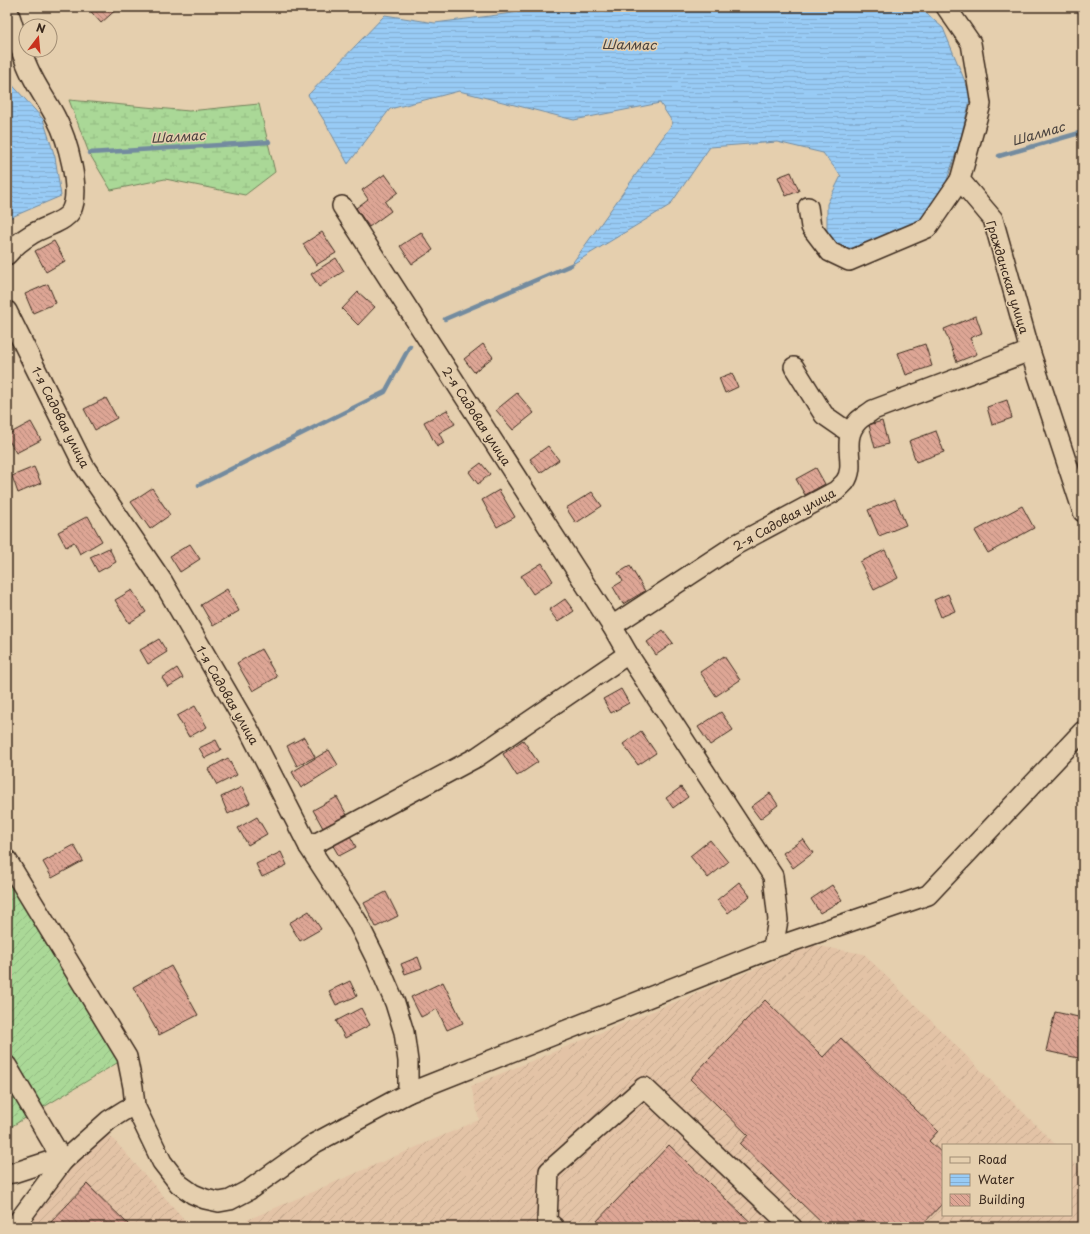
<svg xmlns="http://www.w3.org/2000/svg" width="1090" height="1234" font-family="'Playpen Sans',sans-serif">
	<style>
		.industrial { fill: url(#industrial-furrows) }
		.wetland { fill: url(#wetland-marsh); stroke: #72815a }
		.garden { fill: url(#garden-furrows); stroke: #72815a }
		.water { fill: url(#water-rules); stroke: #738b9f }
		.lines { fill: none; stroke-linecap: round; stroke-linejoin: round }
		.stream { stroke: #738b9f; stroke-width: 4.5 }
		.building { fill: url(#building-back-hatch); stroke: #3b2a1e }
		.minor-casing { stroke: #3b2a1e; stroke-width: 22 }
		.minor { stroke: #e5cfae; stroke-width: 19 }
		.labels { text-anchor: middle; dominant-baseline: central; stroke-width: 3; stroke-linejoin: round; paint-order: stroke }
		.street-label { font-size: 12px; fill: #3b2a1e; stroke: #e5cfae }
		.water-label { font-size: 13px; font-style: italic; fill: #49423e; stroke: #e5cfae }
	</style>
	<defs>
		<pattern id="industrial-furrows" width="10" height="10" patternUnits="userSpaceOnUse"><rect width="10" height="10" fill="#e3c3a6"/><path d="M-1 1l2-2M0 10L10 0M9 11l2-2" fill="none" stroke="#c4a88e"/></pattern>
		<pattern id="wetland-marsh" width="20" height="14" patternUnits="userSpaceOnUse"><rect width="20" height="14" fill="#aad897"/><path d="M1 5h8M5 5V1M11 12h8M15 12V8" fill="none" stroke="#93ba82"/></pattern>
		<pattern id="garden-furrows" width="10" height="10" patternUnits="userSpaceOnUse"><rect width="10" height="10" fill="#aad897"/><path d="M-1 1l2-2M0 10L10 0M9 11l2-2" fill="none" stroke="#93ba82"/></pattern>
		<pattern id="water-rules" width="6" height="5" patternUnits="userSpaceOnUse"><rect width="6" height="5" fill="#98cbf5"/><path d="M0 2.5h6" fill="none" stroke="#84aed2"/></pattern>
		<pattern id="building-back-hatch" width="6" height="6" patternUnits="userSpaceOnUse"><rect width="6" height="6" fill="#dda695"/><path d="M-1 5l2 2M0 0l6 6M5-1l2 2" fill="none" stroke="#b48779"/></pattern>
	</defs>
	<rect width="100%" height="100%" fill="#e5cfae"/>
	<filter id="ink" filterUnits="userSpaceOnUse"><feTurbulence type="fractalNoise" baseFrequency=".025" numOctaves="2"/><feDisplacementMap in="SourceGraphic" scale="8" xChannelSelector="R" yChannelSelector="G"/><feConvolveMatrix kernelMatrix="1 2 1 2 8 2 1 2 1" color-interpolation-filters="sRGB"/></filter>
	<g filter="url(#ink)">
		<g class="industrial">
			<path d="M813,945L864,954L1056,1145H943V1215H1071V1160L1083,1172V1227H231L479,1120L471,1086Z"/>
			<path d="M106,1131L191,1227H28L27,1220L33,1203Z"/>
		</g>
		<path class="wetland" d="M69,100L189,111L259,104L275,172L245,195L165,179L111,190L89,153Z"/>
		<path class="garden" d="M7,860L127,1057L7,1129Z"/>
		<g class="water">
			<path d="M560,7H919L943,28L971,96L960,141L941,198L917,226L848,251L833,245L827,231V204L841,176L823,153L777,142L710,147L670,205L571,265L673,123L660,103L574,120L459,91L390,109L348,164L325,122L308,95L385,15L435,23Z"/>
			<path d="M7,79L43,119L55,157L61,196L7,219Z"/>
		</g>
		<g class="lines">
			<g class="stream">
				<path d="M89,153L269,142"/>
				<path d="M999,156L1083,132"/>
				<path d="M445,319L571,265"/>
				<path d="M199,485L385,392L410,346"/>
			</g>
		</g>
		<g class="building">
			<path d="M87,7H119L101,23Z"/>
			<path d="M791,172L799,191L786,196L778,177Z"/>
			<path d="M385,174L398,192L385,202L391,211L369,227L356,208L368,199L362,190Z"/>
			<path d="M322,232L336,253L316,265L303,244Z"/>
			<path d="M421,232L433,250L412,264L400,246Z"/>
			<path d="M54,241L65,261L46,272L35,251Z"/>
			<path d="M336,258L344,271L319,287L311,274Z"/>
			<path d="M48,284L56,303L33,313L25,294Z"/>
			<path d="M358,292L375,307L358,325L342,309Z"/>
			<path d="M976,316L982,333L970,338L977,354L957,362L944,329Z"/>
			<path d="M483,344L493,357L474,372L464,359Z"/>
			<path d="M925,344L932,366L906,375L898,353Z"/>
			<path d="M732,373L738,387L725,393L719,378Z"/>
			<path d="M517,393L534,413L513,430L496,410Z"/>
			<path d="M106,398L117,418L95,430L84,409Z"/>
			<path d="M1007,400L1012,418L992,425L987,407Z"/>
			<path d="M447,410L455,424L439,433L444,443L437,447L424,422Z"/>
			<path d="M882,421L888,444L875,448L869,425Z"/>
			<path d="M31,422L41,440L16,453L7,437V435Z"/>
			<path d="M936,431L944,452L916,462L909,441Z"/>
			<path d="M548,446L559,460L540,473L530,459Z"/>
			<path d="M481,463L490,474L478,484L469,472Z"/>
			<path d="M34,467L41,483L18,493L12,476Z"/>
			<path d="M816,468L825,484L805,495L796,479Z"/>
			<path d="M152,488L170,515L150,529L131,502Z"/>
			<path d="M499,490L515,517L497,527L482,500Z"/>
			<path d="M592,492L602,506L576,523L566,508Z"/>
			<path d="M895,499L906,525L879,536L868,510Z"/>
			<path d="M1022,506L1034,528L988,553L975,531Z"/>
			<path d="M88,516L102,541L80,554L74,542L66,547L58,532Z"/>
			<path d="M190,544L200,559L180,572L170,556Z"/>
			<path d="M109,548L116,562L98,572L90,557Z"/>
			<path d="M885,550L898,578L874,590L860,562Z"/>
			<path d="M542,563L553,581L533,594L521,576Z"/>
			<path d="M630,566L645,591L623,604L613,587L623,581L618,573Z"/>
			<path d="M227,589L239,611L213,626L201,605Z"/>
			<path d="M132,590L146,612L129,623L115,600Z"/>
			<path d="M948,594L955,611L941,617L934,600Z"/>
			<path d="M565,599L574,611L558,622L549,610Z"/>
			<path d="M663,630L673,643L656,655L647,642Z"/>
			<path d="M159,639L167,652L148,664L140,650Z"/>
			<path d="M261,649L277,677L253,691L237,663Z"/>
			<path d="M724,656L740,680L716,696L700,672Z"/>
			<path d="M177,668L183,678L168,687L162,678Z"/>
			<path d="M621,689L629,703L611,713L603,699Z"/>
			<path d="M195,706L207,727L189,737L177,716Z"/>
			<path d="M721,712L733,730L710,745L698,727Z"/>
			<path d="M641,731L656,753L638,765L623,744Z"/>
			<path d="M304,737L315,757L297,766L287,746Z"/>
			<path d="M216,740L221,750L205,758L199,748Z"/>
			<path d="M523,740L538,762L517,776L503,754Z"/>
			<path d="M329,750L338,765L301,788L292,772Z"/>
			<path d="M228,758L237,775L217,785L208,769Z"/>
			<path d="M242,787L250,803L228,814L221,797Z"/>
			<path d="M681,787L688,797L673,808L666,798Z"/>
			<path d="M770,793L778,805L760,819L751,807Z"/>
			<path d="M337,797L347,815L323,828L313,810Z"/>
			<path d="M257,817L267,834L248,845L238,828Z"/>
			<path d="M349,834L356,847L339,856L332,844Z"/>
			<path d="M803,839L813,853L793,868L783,853Z"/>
			<path d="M710,840L728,862L708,878L690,856Z"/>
			<path d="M74,845L83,861L52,878L43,862Z"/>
			<path d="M281,852L287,865L262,877L256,864Z"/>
			<path d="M739,882L750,896L728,913L717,900Z"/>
			<path d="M832,885L842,900L820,913L811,899Z"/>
			<path d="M386,892L398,916L376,927L364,903Z"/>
			<path d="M309,911L321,929L300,941L289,923Z"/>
			<path d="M418,957L422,968L405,974L401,964Z"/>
			<path d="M171,966L198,1015L159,1035L133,987Z"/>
			<path d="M350,981L357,996L336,1005L329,991Z"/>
			<path d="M443,982L463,1023L447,1030L437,1009L421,1017L411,997Z"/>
			<path d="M765,1000L823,1057L841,1038L938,1131L929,1141L943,1154V1203L920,1227H826L740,1144L748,1135L690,1079Z"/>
			<path d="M361,1008L370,1025L345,1038L336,1021Z"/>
			<path d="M1055,1012L1083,1018V1059L1046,1051Z"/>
			<path d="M669,1145L728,1201L756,1227H599L595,1223Z"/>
			<path d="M87,1184L131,1227H52L49,1224Z"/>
		</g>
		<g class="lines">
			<defs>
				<g id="minor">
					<path d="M7,7C15,31 21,56 33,78C40,92 49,104 56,118C67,138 82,190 71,211C65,222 43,227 32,234C22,240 14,246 7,255"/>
					<path d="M946,7L971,43L981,104L960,180L993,219L1030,351L1083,512"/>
					<path d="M342,206L612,626L628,654L773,876L778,920L773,948"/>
					<path d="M808,207L811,227L830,252L849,261L927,228L960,180"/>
					<path d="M7,311L84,466L163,582L248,728L309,847L357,921L376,959L395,1003L404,1032L408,1061V1093"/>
					<path d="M794,367L824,415L850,433"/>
					<path d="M612,626L737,544L836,491C839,488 842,485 845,482C858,464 839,441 858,421C862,417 868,414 873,410L1030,351"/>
					<path d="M309,847L477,757L628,654"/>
					<path d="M7,860L127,1057L133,1087L135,1106L162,1162L179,1184L193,1194L205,1199L219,1202L230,1200L249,1190L315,1143L408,1093L773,948L928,895L1083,731"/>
					<path d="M7,1066L63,1161"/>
					<path d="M7,1174L13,1173L53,1160L63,1161"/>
					<path d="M14,1227L63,1161L109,1120L125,1110L135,1106"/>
					<path d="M554,1227L547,1221L549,1171L644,1087L792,1227"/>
				</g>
			</defs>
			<use href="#minor" class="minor-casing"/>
			<use href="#minor" class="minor"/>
		</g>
	</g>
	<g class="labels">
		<g class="street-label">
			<text transform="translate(1008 277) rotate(73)">Гражданская улица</text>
			<text transform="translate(477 416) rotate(57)">2-я Садовая улица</text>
			<text transform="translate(61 417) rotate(63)">1-я Садовая улица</text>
			<text transform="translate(784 519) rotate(-29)">2-я Садовая улица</text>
			<text transform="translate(228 695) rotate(60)">1-я Садовая улица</text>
		</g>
		<g class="water-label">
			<text transform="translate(629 44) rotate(1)">Шалмас</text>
			<text transform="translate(1038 133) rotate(-16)">Шалмас</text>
			<text transform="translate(178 136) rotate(-3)">Шалмас</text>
		</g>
	</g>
	<rect width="1090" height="1234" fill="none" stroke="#e5cfae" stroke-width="24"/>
	<rect x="12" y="12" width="1066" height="1210" fill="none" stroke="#3b2a1e" stroke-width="1.5" filter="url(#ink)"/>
	<rect x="942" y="1144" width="130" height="72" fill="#e5cfae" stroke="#a18d74"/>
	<rect x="950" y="1157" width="20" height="6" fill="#e5cfae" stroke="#a18d74"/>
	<text x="978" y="1164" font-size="12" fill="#3b2a1e">Road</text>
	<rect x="950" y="1174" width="20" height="12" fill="url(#water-rules)" stroke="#a18d74"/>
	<text x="978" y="1184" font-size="12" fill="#3b2a1e">Water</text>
	<rect x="950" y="1194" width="20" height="12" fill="url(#building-back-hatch)" stroke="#a18d74"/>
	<text x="978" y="1204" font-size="12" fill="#3b2a1e">Building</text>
	<g transform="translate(38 38) rotate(16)"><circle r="19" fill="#e5cfae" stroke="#a18d74"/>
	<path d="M0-3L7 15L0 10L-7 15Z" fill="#c8321e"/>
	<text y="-6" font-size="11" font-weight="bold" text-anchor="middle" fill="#3b2a1e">N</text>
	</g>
</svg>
